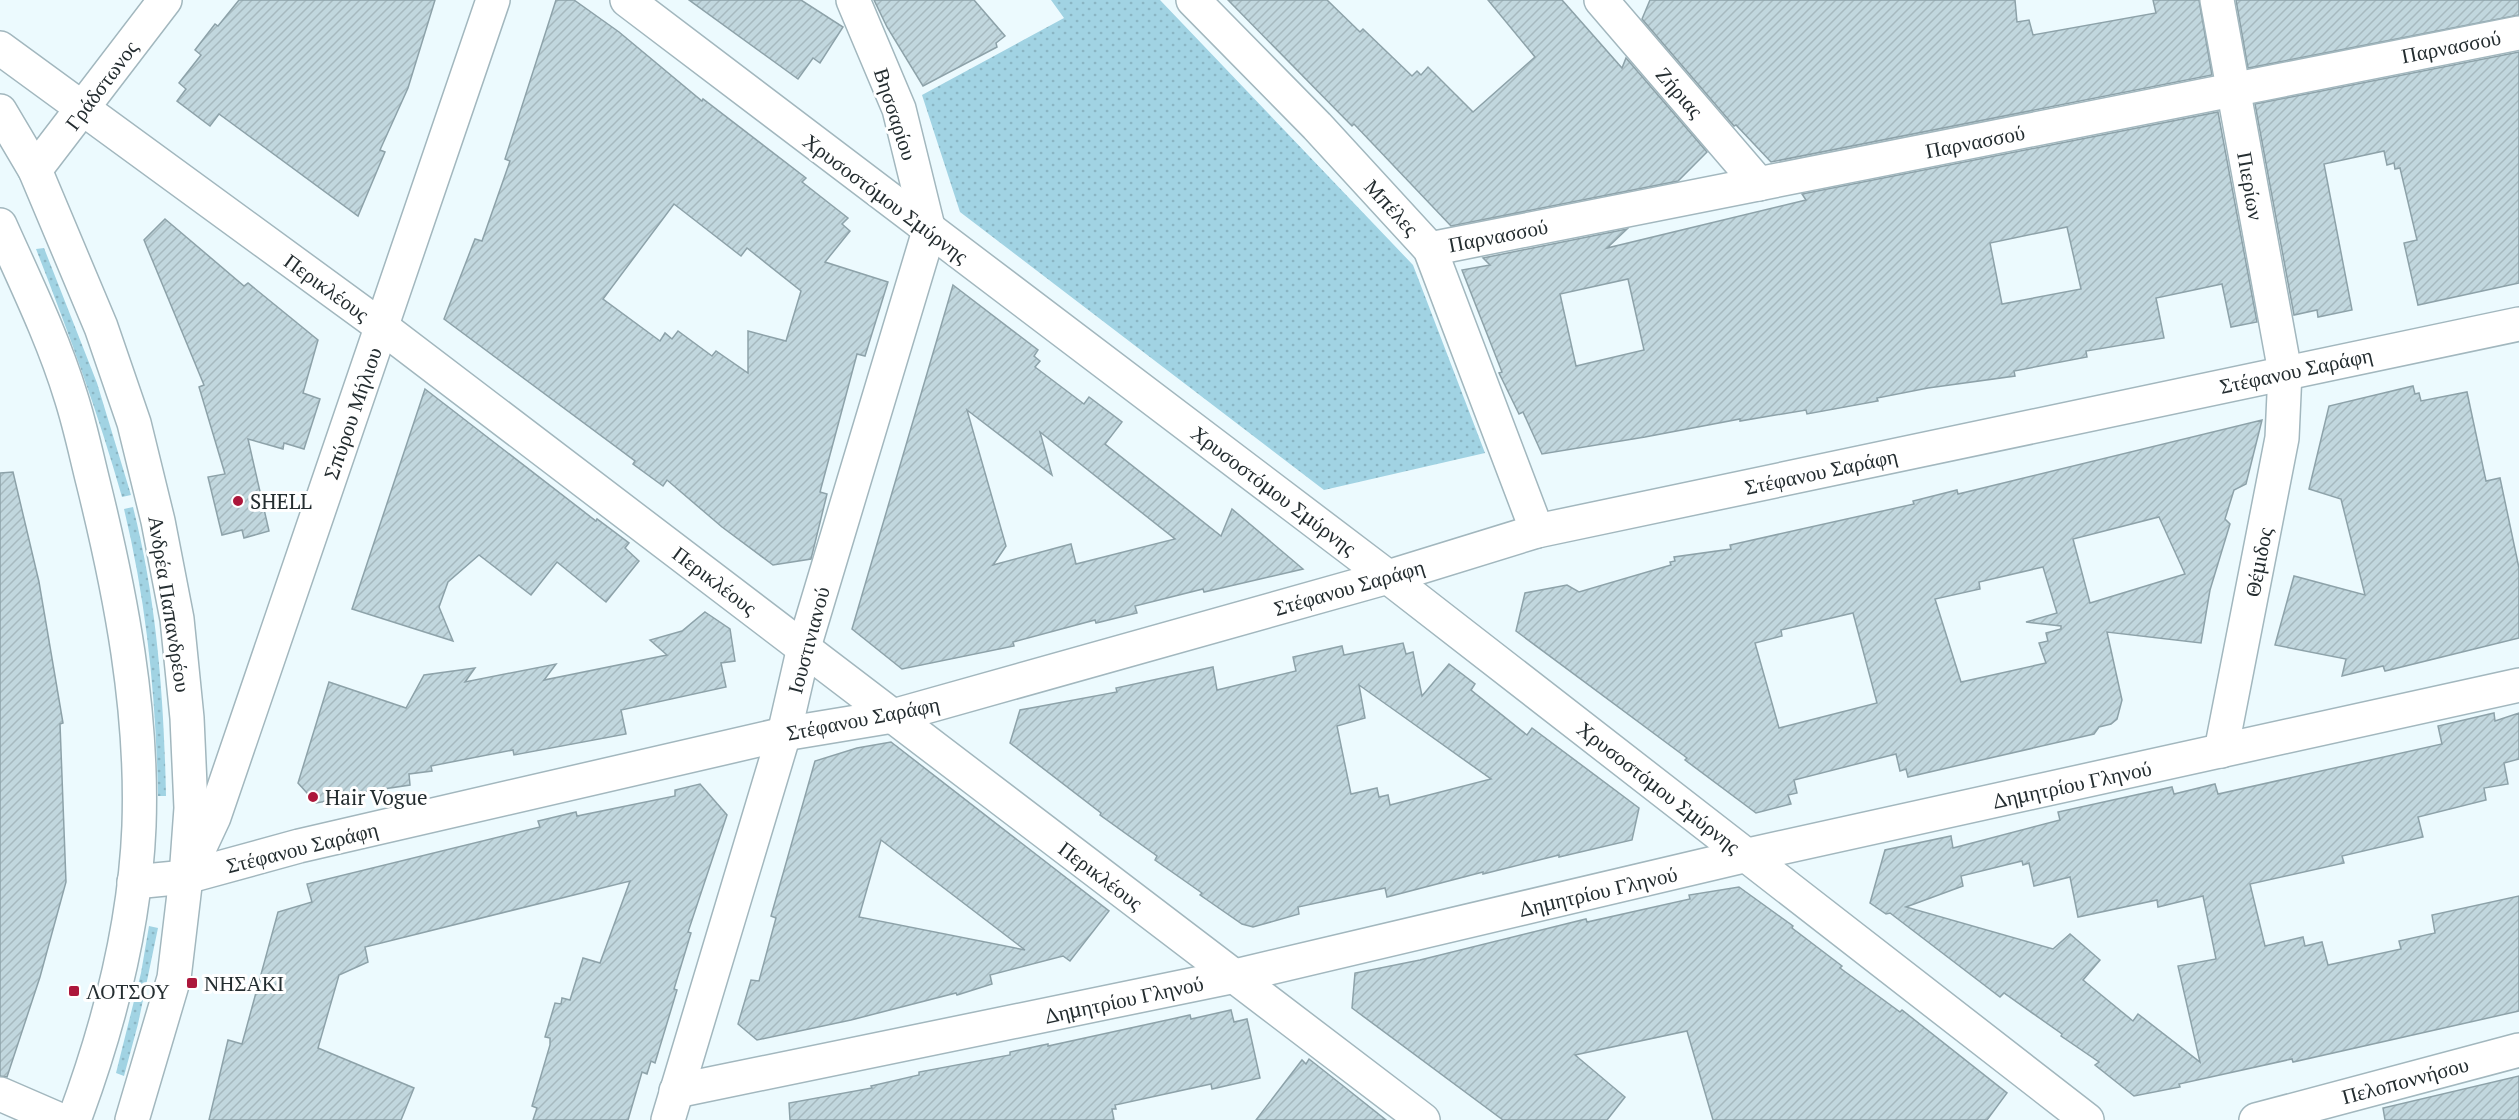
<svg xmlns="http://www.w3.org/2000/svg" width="2519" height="1120" font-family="'PT Serif',serif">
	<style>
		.grass { fill: url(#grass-dots) }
		.building { fill: url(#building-hatch); stroke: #8da2a9; stroke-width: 1.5; fill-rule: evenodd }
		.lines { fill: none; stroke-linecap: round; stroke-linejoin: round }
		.minor-casing { stroke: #a2b7be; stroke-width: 36 }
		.minor { stroke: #fff; stroke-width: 33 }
		.poi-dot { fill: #ac173b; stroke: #fff; stroke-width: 2 }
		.labels { text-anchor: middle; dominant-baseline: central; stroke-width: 6; stroke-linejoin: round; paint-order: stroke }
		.street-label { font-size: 21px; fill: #242d30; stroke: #fff }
		.poi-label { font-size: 21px; fill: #242d30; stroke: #fff; text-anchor: start }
	</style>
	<defs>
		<pattern id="grass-dots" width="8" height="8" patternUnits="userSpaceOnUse" patternTransform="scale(1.5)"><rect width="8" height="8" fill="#a1d3e3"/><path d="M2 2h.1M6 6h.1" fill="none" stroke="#8ab5c3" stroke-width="1.8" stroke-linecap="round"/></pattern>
		<pattern id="building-hatch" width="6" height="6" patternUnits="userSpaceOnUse" patternTransform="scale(1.5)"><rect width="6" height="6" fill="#c1d7de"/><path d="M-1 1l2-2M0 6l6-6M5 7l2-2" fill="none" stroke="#a6b9bf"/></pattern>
	</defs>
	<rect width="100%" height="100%" fill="#ecfafe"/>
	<g class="grass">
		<path d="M1051,0H1160L1413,265L1485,453L1324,490L960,212L922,95L1064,18Z"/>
		<path d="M44,248L97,383L131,495L122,497C98,412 68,331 36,249Z"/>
		<path d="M133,507C157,601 164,699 166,796H158C156,699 147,604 124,509Z"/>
		<path d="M149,926L158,928L138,1024L124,1076L116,1073L141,973Z"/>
	</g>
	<g class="building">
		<path d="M239,0H435L408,88L380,150L385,152L358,216L219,114L210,126L177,101L186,89L179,83L201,55L195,50L215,24L218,26Z"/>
		<path d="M556,0H574L619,32L702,101L703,99L806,178L802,182L848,218L842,224L850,231L825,262L888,282L865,356L857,354L820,492L827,494L811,559L773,565L722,527L667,480L663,486L633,464L635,461L444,319L475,239L482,241L510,161L505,159ZM674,204L741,256L747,248L801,291L786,341L748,331V373L716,351L712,356L678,331L672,339L665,333L660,341L603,299Z"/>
		<path d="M689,0H801L843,27L820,63L813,58L798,79Z"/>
		<path d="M874,0H974L1005,36L996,43L997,47L923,86L887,27Z"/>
		<path d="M1228,0H1327L1360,32L1363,29L1412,76L1417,71L1421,75L1428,67L1473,112L1535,57L1488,0H1562L1622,68L1626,58L1707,152L1678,181L1451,226L1354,124L1352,126Z"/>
		<path d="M1650,0H2015L2017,22L2029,20L2033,35L2156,13L2153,0H2199L2212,75L1771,162L1736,125L1734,126L1642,19Z"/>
		<path d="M2236,0H2519V15L2248,68Z"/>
		<path d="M2519,52V283L2418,305L2404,243L2417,240L2400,168L2395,169L2394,163L2387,165L2384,151L2324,164L2352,310L2318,317L2317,310L2294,315L2255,104Z"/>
		<path d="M2218,112L2257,322L2231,327L2222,284L2156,298L2164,338L2086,351L2087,357L2014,371L2015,376L1928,388L1877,398L1878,401L1807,414L1806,410L1740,421V419L1645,437L1542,454L1523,412L1519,414L1499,373L1502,372L1462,270L1490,265L1483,258L1627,229L1607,248L1806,200L1802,194ZM2067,227L2081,289L2002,304L1990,243ZM1628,279L1644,350L1576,366L1560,294Z"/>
		<path d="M165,219L244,286L248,283L318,340L303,393L320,399L304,449L284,443L283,449L248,439L269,531L244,538L242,530L222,535L208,477L225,474L199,387L204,385L144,240Z"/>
		<path d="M953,285L1038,350L1034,356L1040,361L1035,367L1084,404L1089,397L1122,422L1105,444L1221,536L1232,509L1303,569L1204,592L1203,589L1135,606L1137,613L1096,623L1095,620L1013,642L1014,646L902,669L852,629ZM967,410L1052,475L1040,432L1175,539L1076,564L1071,544L993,565L1006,546Z"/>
		<path d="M2413,386L2415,394L2419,393L2421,401L2467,392L2486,481L2500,478L2519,568V638L2385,671L2383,666L2342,676L2346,659L2275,645L2294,576L2365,595L2341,499L2309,489L2329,406Z"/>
		<path d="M425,389L596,521L597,519L629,543L625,548L639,561L606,602L557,562L531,595L479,555L448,582L439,607L453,641L352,609Z"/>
		<path d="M2262,420L2246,484L2234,490L2225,519L2230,524L2210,590L2201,643L2107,632L2122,700L2117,719L2111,724L2099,727L2094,734L1908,777L1906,769L1900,771L1896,754L1794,780L1797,793L1788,795L1791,804L1756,813L1685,760L1687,758L1516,631L1525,593L1567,585L1579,592L1671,565L1670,562L1675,561L1674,557L1731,549L1730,545L1914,504L1913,501L1957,490L1958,494ZM2159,517L2185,574L2090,603L2073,539ZM2043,567L2057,613L2026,622L2061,626V629L2046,633L2048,641L2039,643L2046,663L1961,682L1935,599L1980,589L1979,582ZM1853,613L1877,703L1779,728L1755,643L1782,636L1781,630Z"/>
		<path d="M13,472L39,582L63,723L60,724L66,882L40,977L7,1077L0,1076V473Z"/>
		<path d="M705,612L730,629L735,661L721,663L726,687L621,710L626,734L514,755L513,750L431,766L432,771L409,774L410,785L363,792L362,795L316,803L298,783L329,682L406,708L424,675L475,668L465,682L556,664L544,680L667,655L650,640L682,631Z"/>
		<path d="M1403,643L1406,654L1413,652L1422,696L1449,664L1475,684L1471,690L1527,735L1532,728L1639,808L1632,840L1559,857V855L1483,874V872L1387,897L1385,888L1298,907L1299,914L1253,927L1242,924L1200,895L1202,893L1155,860L1157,856L1100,815L1101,813L1010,743L1020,710L1031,708L1117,692L1116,688L1213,667L1217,690L1296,671L1293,657L1342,646L1344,655ZM1359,685L1404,717L1491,779L1390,805L1388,795L1379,797L1377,788L1351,794L1337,726L1365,718Z"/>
		<path d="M2494,713L2495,721L2519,713V759L2504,763L2508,784L2484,788L2486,800L2418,817L2423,837L2342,856L2344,863L2250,884L2265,946L2303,937L2305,946L2322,942L2328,965L2401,949L2399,941L2435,933L2432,915L2519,896V1011L2293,1062L2292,1059L2179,1084L2180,1087L2134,1096L2095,1065L2099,1062L2061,1036L2062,1034L2004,993L2000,997L1890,913L1886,914L1870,903L1885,850L1951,836L1953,848L2060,820L2058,812L2172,787L2174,794L2215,784L2218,794L2442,744L2438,726ZM2022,861L2023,865L2029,863L2034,886L2070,877L2078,917L2157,900L2158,907L2203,896L2216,959L2178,966L2200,1062L2138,1014L2133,1021L2083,980L2100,960L2070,934L2053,949L1906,907L1963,886L1961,876Z"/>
		<path d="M891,742L1109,911L1070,961L1063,956L990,975L992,984L957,995L956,993L851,1020L757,1040L738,1024L751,980L759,981L776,918L771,916L815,761L857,748ZM881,840L1025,950L859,917Z"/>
		<path d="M700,784L727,815L688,932L691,933L674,989L677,990L655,1063L651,1061L647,1074L642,1072L628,1120H533L537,1108L532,1106L550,1045V1038L545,1037L555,1003L561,1004L562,998L570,1000L583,958L600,963L630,881L365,947L368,962L339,975L318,1048L414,1088L401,1120H209L228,1040L242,1044L278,912L312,902L307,884L540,827L538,821L576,812L577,816L675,796V790Z"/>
		<path d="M1739,887L1793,926L1792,928L1842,966L1840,968L1900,1012L1902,1010L2007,1093L1987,1120H1713L1687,1031L1575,1055L1625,1097L1607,1120H1503L1352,1008L1355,973L1420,960L1586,919L1587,922L1690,899L1689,895Z"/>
		<path d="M1231,1010L1234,1022L1247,1019L1260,1078L1212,1089L1211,1084L1115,1105L1116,1109H1112L1114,1120H790L789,1103L872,1088L871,1086L919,1075V1072L1010,1055V1052L1048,1044V1046L1190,1015L1191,1019Z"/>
		<path d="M1309,1059L1342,1085L1386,1120H1256L1302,1060L1306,1064Z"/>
		<path d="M2519,1076V1120H2385L2383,1108Z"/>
	</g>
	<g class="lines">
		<defs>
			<g id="minor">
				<path d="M627,0L1388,577L2087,1120"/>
				<path d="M1193,0L1317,126L1430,249L1537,531"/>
				<path d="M1601,0L1759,184"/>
				<path d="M2217,0L2285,372L2282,438L2221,751"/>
				<path d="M0,48L382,327L1423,1120"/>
				<path d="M0,111L35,170L101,327L134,423L158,521L177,619L187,718L191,808L186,877L174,978L132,1120"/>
				<path d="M35,170L165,0"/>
				<path d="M0,225C25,281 53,338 71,397C80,425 86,454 93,482C121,595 143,710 139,826C135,926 109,1026 74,1120"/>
				<path d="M1430,249L2519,33"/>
				<path d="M186,877L299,846L784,734L893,716L1388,577L1537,531L2519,324"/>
				<path d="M134,882L186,877L214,817L493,0"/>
				<path d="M676,1091L1235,976L1748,855L2519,685"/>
				<path d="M0,1094L60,1120"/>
				<path d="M668,1120L784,734L804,647L929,231L899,109L853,0"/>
				<path d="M2256,1120L2519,1050"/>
			</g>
		</defs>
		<use href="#minor" class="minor-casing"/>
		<use href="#minor" class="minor"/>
	</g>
	<g class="poi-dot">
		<circle cx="238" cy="501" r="6"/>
		<circle cx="313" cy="797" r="6"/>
		<rect x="186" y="977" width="12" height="12" rx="3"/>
		<rect x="68" y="985" width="12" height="12" rx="3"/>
	</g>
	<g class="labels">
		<g class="street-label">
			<text transform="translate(2451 46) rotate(-11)">Παρνασσού</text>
			<text transform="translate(101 85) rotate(-53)">Γράδστωνος</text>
			<text transform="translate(1680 92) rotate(49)">Ζήριας</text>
			<text transform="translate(896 114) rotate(72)">Βησσαρίου</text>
			<text transform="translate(1975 141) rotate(-11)">Παρνασσού</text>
			<text transform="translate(2251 186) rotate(80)">Πιερίων</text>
			<text transform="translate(886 198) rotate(37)">Χρυσοστόμου Σμύρνης</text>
			<text transform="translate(1392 207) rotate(47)">Μπέλες</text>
			<text transform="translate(1498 235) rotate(-11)">Παρνασσού</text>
			<text transform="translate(327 287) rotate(36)">Περικλέους</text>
			<text transform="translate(2296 370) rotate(-12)">Στέφανου Σαράφη</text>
			<text transform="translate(352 413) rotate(-71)">Σπύρου Μήλιου</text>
			<text transform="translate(1821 471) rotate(-12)">Στέφανου Σαράφη</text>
			<text transform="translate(1274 490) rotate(37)">Χρυσοστόμου Σμύρνης</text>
			<text transform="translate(2258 562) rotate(-79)">Θέμιδος</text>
			<text transform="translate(715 580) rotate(37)">Περικλέους</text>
			<text transform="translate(1349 587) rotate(-16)">Στέφανου Σαράφη</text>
			<text transform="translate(170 604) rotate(81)">Ανδρέα Παπανδρέου</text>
			<text transform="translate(808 640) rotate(-75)">Ιουστινιανού</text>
			<text transform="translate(863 718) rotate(-11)">Στέφανου Σαράφη</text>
			<text transform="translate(2072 784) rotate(-12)">Δημητρίου Γληνού</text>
			<text transform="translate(1659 787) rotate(38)">Χρυσοστόμου Σμύρνης</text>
			<text transform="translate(302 847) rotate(-14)">Στέφανου Σαράφη</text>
			<text transform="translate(1101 875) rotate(37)">Περικλέους</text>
			<text transform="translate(1598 891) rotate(-13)">Δημητρίου Γληνού</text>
			<text transform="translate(1124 999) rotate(-12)">Δημητρίου Γληνού</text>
			<text transform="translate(2405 1080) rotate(-15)">Πελοποννήσου</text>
		</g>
		<g class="poi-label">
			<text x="250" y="501">SHELL</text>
			<text x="325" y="797">Hair Vogue</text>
			<text x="204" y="983">ΝΗΣΑΚΙ</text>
			<text x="86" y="991">ΛΟΤΣΟΥ</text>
		</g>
	</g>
</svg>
